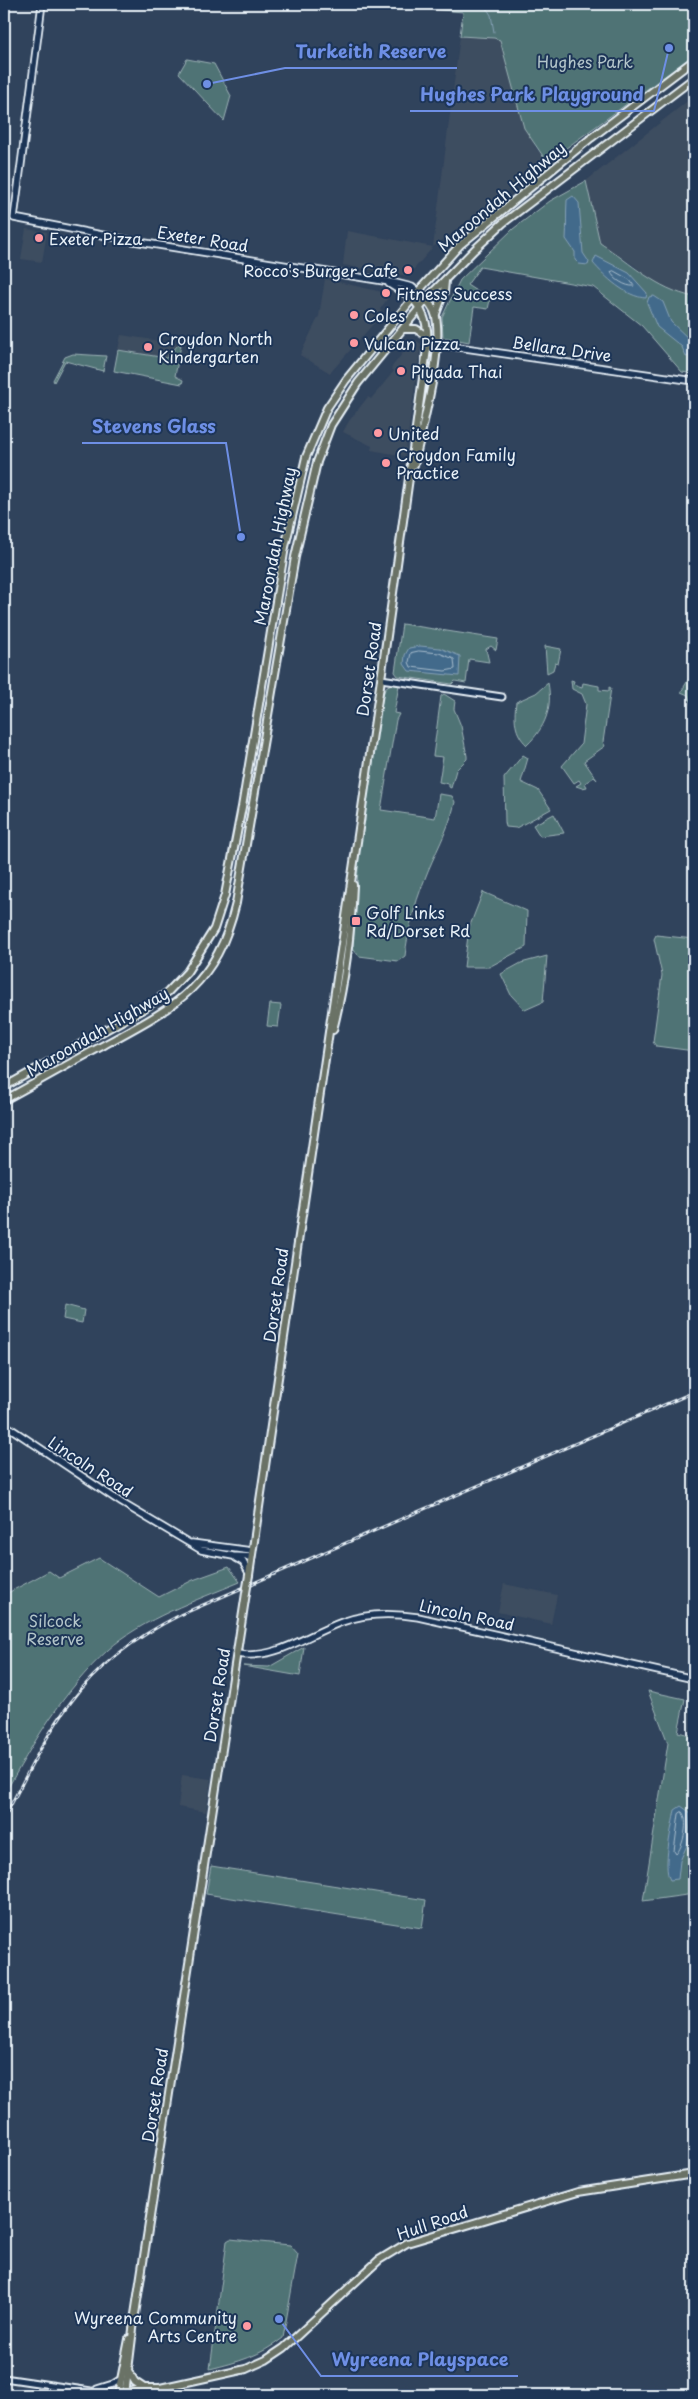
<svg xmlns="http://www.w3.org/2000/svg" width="698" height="2399" font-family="'Playpen Sans',sans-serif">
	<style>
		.built { fill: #3e4d60 }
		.green { fill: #507374; stroke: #9cb2b6 }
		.water { fill: #436b8b; stroke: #85a1b7 }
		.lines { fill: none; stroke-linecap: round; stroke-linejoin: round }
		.shore { stroke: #a6bbcc; stroke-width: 1 }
		.stream { stroke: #85a1b7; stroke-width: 1 }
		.tertiary-casing { stroke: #e8f1f8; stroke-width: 9 }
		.secondary-casing { stroke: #e8f1f8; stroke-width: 9 }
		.primary-casing { stroke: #e8f1f8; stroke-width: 10 }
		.trunk-casing { stroke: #e8f1f8; stroke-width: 10 }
		.tertiary { stroke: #1d3557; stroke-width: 5 }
		.secondary { stroke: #1d3557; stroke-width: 5.5 }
		.primary { stroke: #6a7266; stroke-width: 6 }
		.trunk { stroke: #6a7266; stroke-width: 6 }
		.rail-casing { stroke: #e8f1f8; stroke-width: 3 }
		.rail { stroke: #1d3557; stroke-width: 1; stroke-dasharray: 4; stroke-linecap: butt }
		.primary-bridge-casing { stroke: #e8f1f8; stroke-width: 10; stroke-linecap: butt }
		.primary-bridge { stroke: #6a7266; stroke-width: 6 }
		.poi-dot { fill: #ff9aa2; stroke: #1d3557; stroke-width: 2 }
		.labels { text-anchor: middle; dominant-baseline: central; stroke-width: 4; stroke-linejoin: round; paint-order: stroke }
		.park-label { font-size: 16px; fill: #b3c5ca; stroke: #1d3557 }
		.street-label { font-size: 16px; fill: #e8f1f8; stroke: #1d3557 }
		.poi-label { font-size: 16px; fill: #e8f1f8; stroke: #1d3557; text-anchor: start }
		.leader { fill: none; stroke: #6e8fe5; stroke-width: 2 }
		.callout-dot { fill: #6e8fe5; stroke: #1d3557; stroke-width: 2 }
		.callout-label { font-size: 18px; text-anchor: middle; font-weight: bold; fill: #6e8fe5; stroke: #1d3557; stroke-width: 4; stroke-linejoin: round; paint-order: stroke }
	</style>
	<rect width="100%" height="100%" fill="#30435c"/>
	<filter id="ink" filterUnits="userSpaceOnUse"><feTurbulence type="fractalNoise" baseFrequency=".02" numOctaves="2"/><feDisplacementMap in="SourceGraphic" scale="10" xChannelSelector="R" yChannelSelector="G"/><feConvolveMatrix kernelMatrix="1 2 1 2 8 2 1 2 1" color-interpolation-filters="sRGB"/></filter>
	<g filter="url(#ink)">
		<g class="built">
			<path d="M460,36L494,38L500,40L535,147L547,162L433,247L408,276L343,265L347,231L433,247Z"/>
			<path d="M694,96V297L680,294L649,279L635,266L600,243L586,181Z"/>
			<path d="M26,229L47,232L42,262L21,259Z"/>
			<path d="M325,279L391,294L380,309L382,314L330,373L300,355L319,316Z"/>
			<path d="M121,335L179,344L166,358L118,350Z"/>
			<path d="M414,339L421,344L405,456L371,450L372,446L343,432L349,421L368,397L371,399L394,371L391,368Z"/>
			<path d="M504,1584L557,1595L551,1624L498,1612Z"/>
			<path d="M182,1775L211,1779L206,1812L178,1807Z"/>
		</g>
		<g class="green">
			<path d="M420,4H694V55L547,162L524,128L500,40L494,38L460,36L463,12L420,8Z"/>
			<path d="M187,59L214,64L231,96L224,121L179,73Z"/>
			<path d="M586,181L600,243C632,264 656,289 694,297V374L682,372L642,326L593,287L480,267L467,285L490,300L488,309L474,307L469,342L443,337L442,317L460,280L513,229L550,201Z"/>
			<path d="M179,344L181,345L175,376L183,380L182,384L114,371L118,350L166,358Z"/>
			<path d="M73,354L106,356L103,371L65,361L54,382L53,380L65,357Z"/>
			<path d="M402,624L498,639L496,650L491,646L486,649L489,662L469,659L466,683L455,681L452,684L398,676L395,672Z"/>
			<path d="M545,646L561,649L558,664L555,663L553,670L547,673Z"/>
			<path d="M694,670V713L688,695L681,692Z"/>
			<path d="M571,680L574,681L573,684L582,687L583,683L599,686V690L609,691V687L611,688L603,742L605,746L584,761L597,780L594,777L585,783L587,787L582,788L576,786L581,783L579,780L574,783L562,766L581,744L586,704L582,694L572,689Z"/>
			<path d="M548,683C553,708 545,728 527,745C514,733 514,719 516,702L536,693Z"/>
			<path d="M391,684L399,685L394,713L399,714L396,720L381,810L435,818L439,794L452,796L455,802C449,830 434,854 424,881C414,906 408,930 405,956L398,961L359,956L353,949L360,836L365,821L364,808L382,697L386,687Z"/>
			<path d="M444,694L455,701L454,709L461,726L467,756V759L456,770L451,788L449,787V784L439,782L443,757L433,756L441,696Z"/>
			<path d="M523,755L528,758L521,782L538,790L551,809L516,828L506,827L505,822L504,778Z"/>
			<path d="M554,814L564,833L540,836L533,825Z"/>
			<path d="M483,892L527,911L526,947L489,967H464L469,928Z"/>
			<path d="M656,935L694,939V1051L656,1046L653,1042L662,975L654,939Z"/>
			<path d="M547,956L543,1002L525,1010L511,995L501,974L521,963Z"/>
			<path d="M270,1004L281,1005L278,1027L267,1026Z"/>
			<path d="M65,1305L84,1310L82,1323L63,1319Z"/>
			<path d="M99,1558L159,1597L193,1580L229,1567L240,1582C197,1600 142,1619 108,1650C63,1691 33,1743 4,1795V1595L49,1571L59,1578Z"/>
			<path d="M304,1647L300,1676L243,1666L269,1667Z"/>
			<path d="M648,1691L685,1699L678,1732L694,1736V1894L643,1901L668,1743Z"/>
			<path d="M211,1866L426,1900L422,1928L206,1894Z"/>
			<path d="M230,2239L290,2245L298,2254L283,2338C260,2356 238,2362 210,2369L227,2241Z"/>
		</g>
		<g class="water">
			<path d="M573,196L579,203L583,253L589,262L588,265L579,264L575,260V252L566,239C567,226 566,214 567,200Z"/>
			<path d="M596,256L629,273L647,293L646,298C626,297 605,277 593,263Z"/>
			<path d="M654,296L663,302L671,322L690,340L694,350V367L691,355L686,357L682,347L657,327L647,303L649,297Z"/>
			<path d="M420,646L440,648L460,656L459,676L409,671L404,664L405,655L409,648Z"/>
			<path d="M681,1806L691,1813L688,1843L680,1861L678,1879L670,1880C662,1866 672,1827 675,1810Z"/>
		</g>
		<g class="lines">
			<g class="shore">
				<path d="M614,271L630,280L634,286C626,287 613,279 611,272Z"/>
				<path d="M419,651L439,653L454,659L455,669L445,671L411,667L409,662L411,653Z"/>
				<path d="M682,1812C690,1819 683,1848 676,1854L674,1851L679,1814Z"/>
			</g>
			<path class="stream" d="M484,4L491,15L494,32"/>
			<defs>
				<g id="tertiary">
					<path d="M381,679L502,697"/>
					<path d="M4,2378L118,2395"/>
					<path d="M97,2389L113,2384L121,2379"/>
				</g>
				<g id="secondary">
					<path d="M42,4L14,218L133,241L396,283L412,287L418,292"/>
					<path d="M389,284L413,299"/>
					<path d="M428,337L444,345L694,381"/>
					<path d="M4,1424L122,1503L201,1550L233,1556L251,1557"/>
					<path d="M192,1543L252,1551"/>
					<path d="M236,1558L243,1562L249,1573"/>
					<path d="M237,1654C277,1660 306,1635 342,1622C366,1613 392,1613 418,1617L694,1679"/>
				</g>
				<g id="primary">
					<path d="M436,314L444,292L445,281"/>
					<path d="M404,329H416L428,337"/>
					<path d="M414,465C422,427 443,353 436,317C434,306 425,299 418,292"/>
					<path d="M333,1030C345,983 351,934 353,885"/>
					<path d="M249,1575L381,679L427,349C429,329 426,315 413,299"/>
					<path d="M129,2372L135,2382L144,2388"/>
					<path d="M118,2395L144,2388H160L246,2369L266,2360L284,2348L379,2260L407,2243L578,2192L694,2174"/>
					<path d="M118,2395L129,2339"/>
					<path d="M125,2395L134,2321L246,1593"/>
					<path d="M139,2395L156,2390"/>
				</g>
				<g id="trunk">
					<path d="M4,1087L145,1008L168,992L187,972L214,929L225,895L242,807L285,547L306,457L327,408L346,380L423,286L460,245L591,138L694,60"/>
					<path d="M4,1100C37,1082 70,1063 104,1045C174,1007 216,987 236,903L295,557L317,462L331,425L358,383L432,293L474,250L503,223L694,78"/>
				</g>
			</defs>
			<use href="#tertiary" class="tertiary-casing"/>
			<use href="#secondary" class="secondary-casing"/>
			<use href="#primary" class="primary-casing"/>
			<use href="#trunk" class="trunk-casing"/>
			<use href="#tertiary" class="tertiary"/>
			<use href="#secondary" class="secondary"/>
			<use href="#primary" class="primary"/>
			<use href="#trunk" class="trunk"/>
			<defs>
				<path id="rail" d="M4,1818C25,1779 44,1737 71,1702C99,1664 138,1636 180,1615L694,1392"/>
			</defs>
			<use href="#rail" class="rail-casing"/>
			<use href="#rail" class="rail"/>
			<defs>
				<path id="primary-bridge" d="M246,1593L249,1575"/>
			</defs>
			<use href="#primary-bridge" class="primary-bridge-casing"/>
			<use href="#primary-bridge" class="primary-bridge"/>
		</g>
	</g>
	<g class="poi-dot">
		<circle cx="39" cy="238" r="5"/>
		<circle cx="408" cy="270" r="5"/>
		<circle cx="386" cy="293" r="5"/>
		<circle cx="354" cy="315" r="5"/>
		<circle cx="354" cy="343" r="5"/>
		<circle cx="148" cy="347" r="5"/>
		<circle cx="401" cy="371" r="5"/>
		<circle cx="378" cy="433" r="5"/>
		<circle cx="386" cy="463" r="5"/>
		<rect x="351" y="916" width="10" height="10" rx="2.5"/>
		<circle cx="247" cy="2326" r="5"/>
	</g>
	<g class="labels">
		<g class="park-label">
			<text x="585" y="61">Hughes Park</text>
			<text x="55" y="1620">Silcock<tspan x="55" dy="18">Reserve</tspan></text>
		</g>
		<g class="street-label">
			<text transform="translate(501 196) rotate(-40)">Maroondah Highway</text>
			<text transform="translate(203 238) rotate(9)">Exeter Road</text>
			<text transform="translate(562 348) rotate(8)">Bellara Drive</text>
			<text transform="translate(274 546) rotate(-79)">Maroondah Highway</text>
			<text transform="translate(368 669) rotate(-82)">Dorset Road</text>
			<text transform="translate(97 1031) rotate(-30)">Maroondah Highway</text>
			<text transform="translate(275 1295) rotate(-82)">Dorset Road</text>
			<text transform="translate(91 1466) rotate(33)">Lincoln Road</text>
			<text transform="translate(467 1614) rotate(12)">Lincoln Road</text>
			<text transform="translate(216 1695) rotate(-81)">Dorset Road</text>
			<text transform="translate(154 2095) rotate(-81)">Dorset Road</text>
			<text transform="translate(432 2222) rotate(-19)">Hull Road</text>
		</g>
		<g class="poi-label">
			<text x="49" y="238">Exeter Pizza</text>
			<text x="398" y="270" text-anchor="end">Rocco's Burger Cafe</text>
			<text x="396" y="293">Fitness Success</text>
			<text x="364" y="315">Coles</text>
			<text x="158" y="338">Croydon North<tspan x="158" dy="18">Kindergarten</tspan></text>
			<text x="364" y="343">Vulcan Pizza</text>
			<text x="411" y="371">Piyada Thai</text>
			<text x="388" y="433">United</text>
			<text x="396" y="454">Croydon Family<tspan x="396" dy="18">Practice</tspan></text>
			<text x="366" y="912">Golf Links<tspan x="366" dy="18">Rd/Dorset Rd</tspan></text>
			<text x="237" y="2317" text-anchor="end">Wyreena Community<tspan x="237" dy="18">Arts Centre</tspan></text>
		</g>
	</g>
	<path class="leader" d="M207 84L285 68H457M669 48L654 111H410M241 537L226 443H82M279 2319L321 2376H518"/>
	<g class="callout-dot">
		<circle cx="207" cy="84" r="5"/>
		<circle cx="669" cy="48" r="5"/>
		<circle cx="241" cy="537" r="5"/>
		<circle cx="279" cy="2319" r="5"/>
	</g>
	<g class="callout-label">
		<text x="371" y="58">Turkeith Reserve</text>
		<text x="532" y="101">Hughes Park Playground</text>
		<text x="154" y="433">Stevens Glass</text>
		<text x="420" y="2366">Wyreena Playspace</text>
	</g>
	<rect width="698" height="2399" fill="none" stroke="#1d3557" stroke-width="20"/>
	<rect x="10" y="10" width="678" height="2379" fill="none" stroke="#e8f1f8" stroke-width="2" filter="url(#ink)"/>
</svg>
